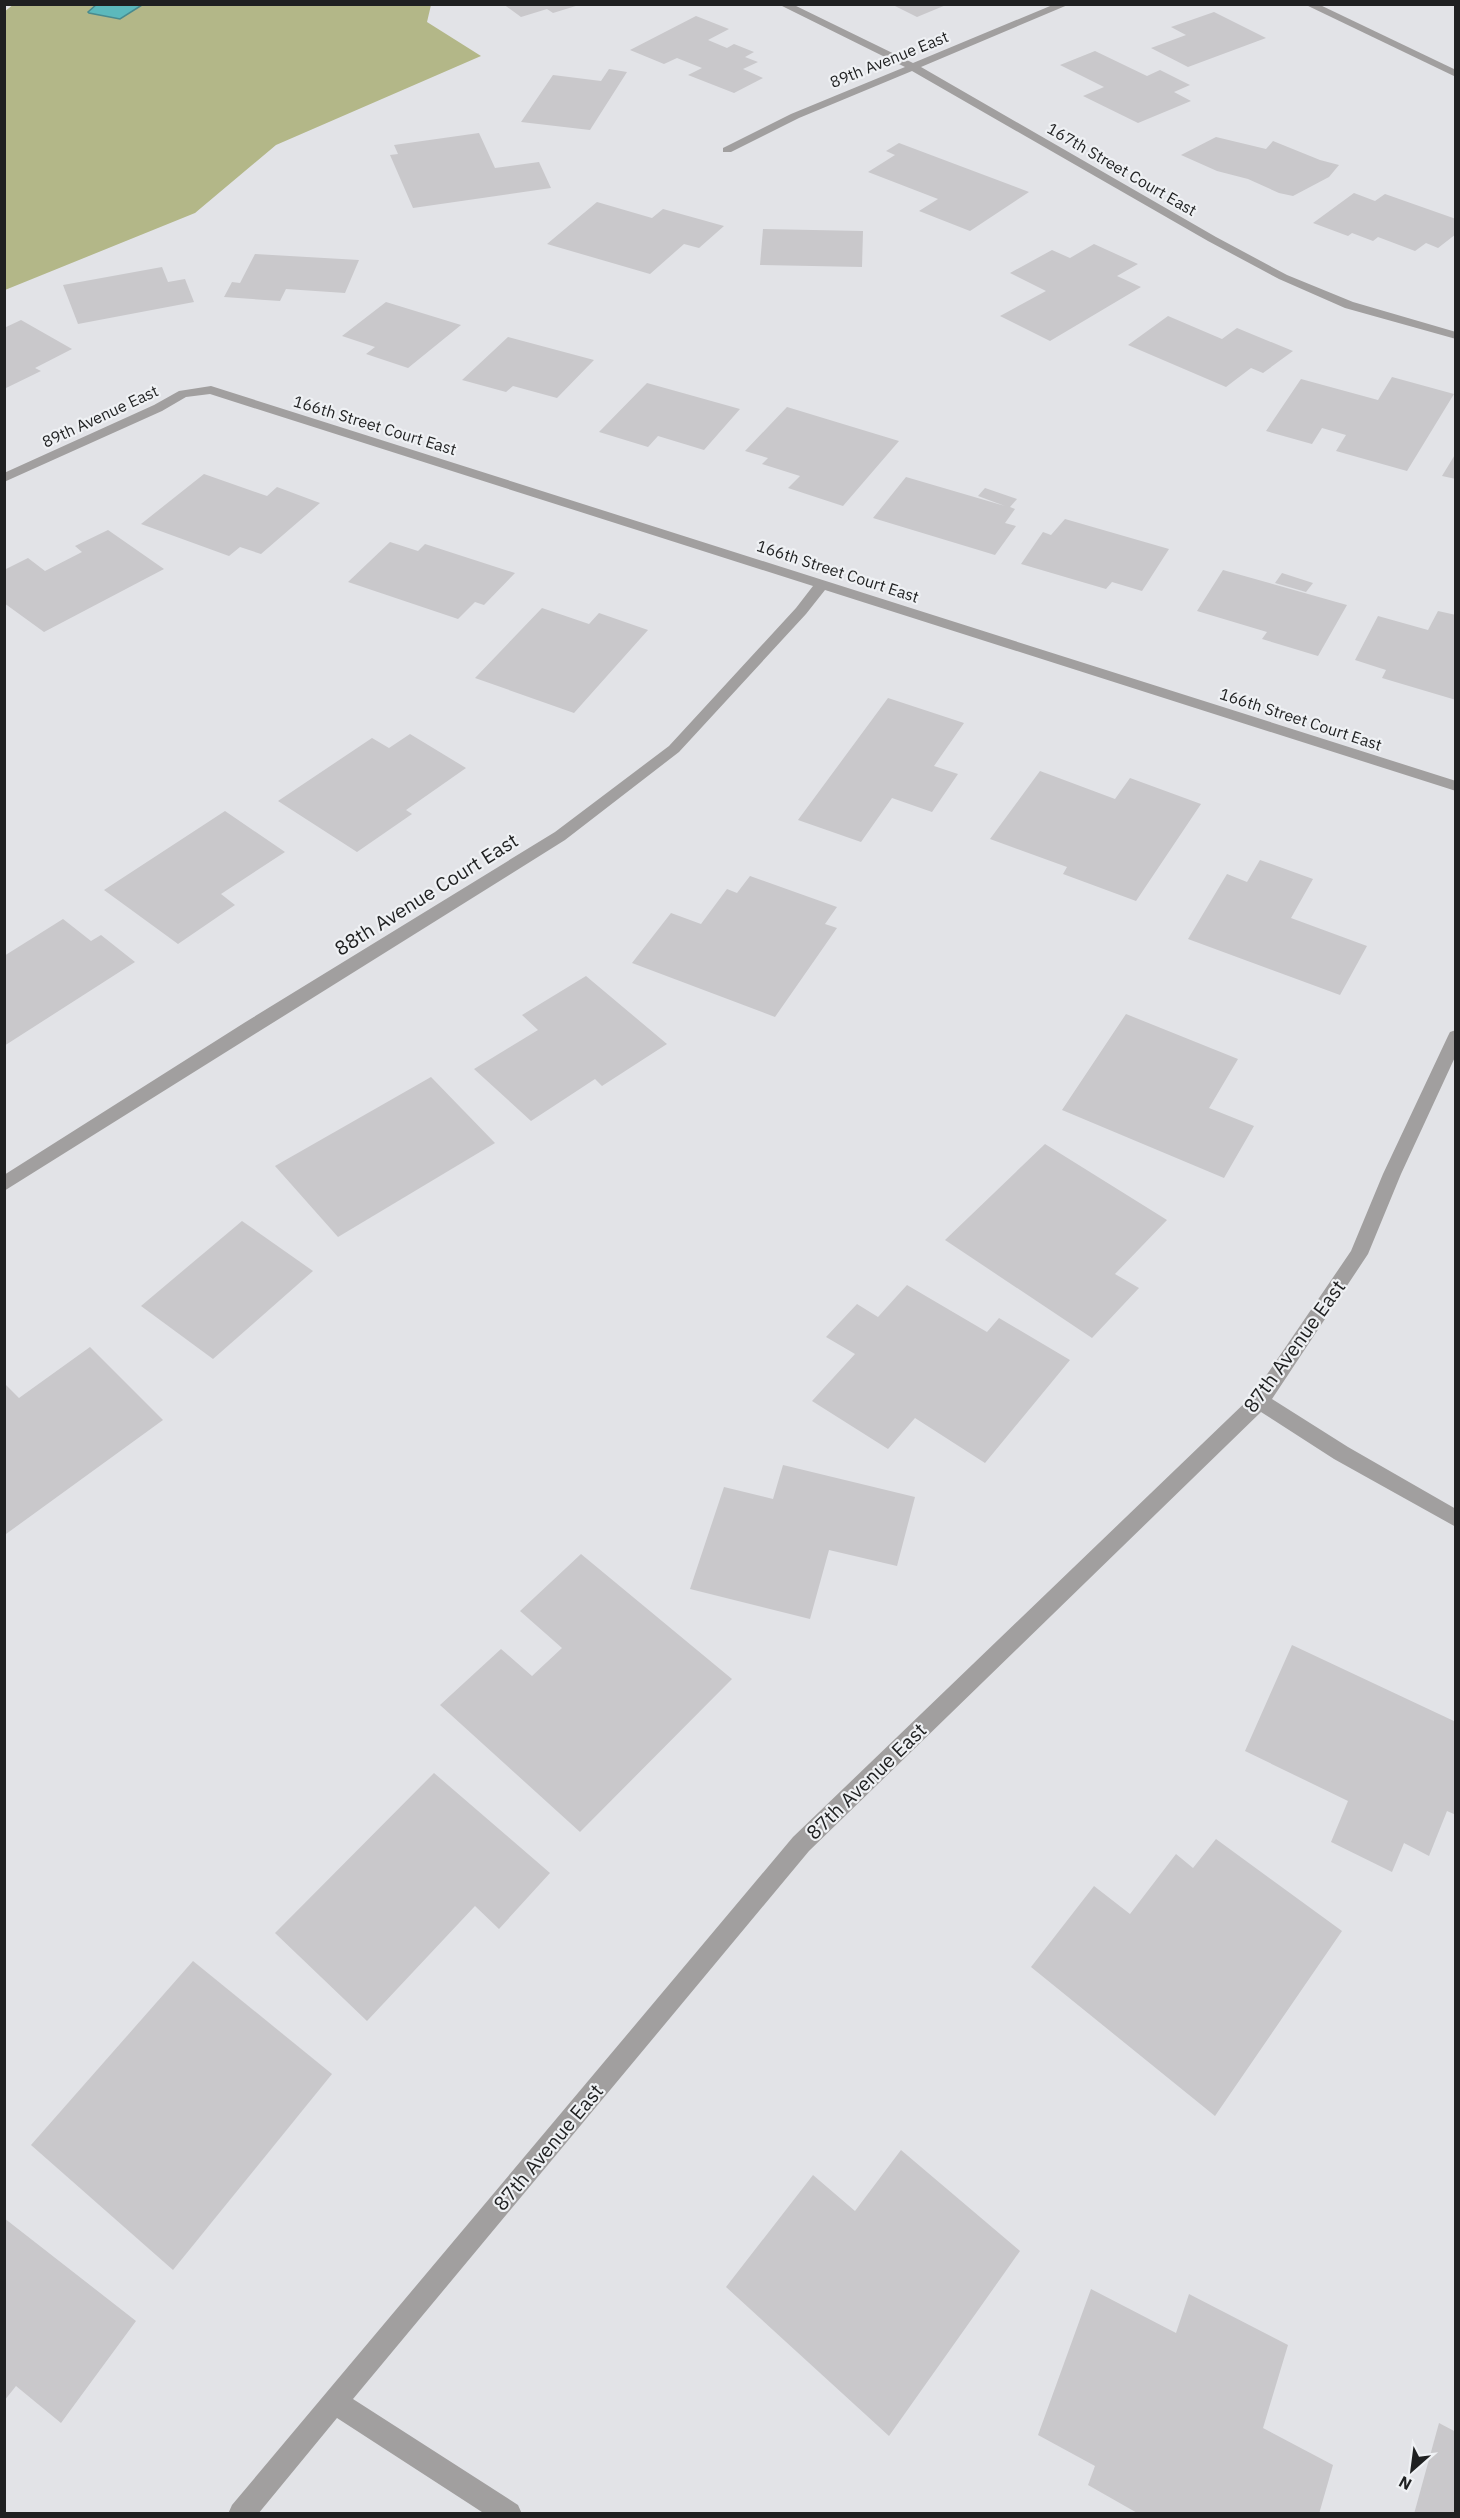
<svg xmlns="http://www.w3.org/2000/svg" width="1460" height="2518" font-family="'IBM Plex Sans',sans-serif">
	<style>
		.green { fill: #b3b788 }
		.water { fill: #5cb9bc; stroke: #4a8b8e; stroke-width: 1.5 }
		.building { fill: #c9c8cb }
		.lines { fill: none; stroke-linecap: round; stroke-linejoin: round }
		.minor { fill: #a19f9f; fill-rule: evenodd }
		.tertiary { fill: #a19f9f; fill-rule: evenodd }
		.labels { text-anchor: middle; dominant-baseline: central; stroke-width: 4.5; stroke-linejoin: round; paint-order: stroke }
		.far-street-label { font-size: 16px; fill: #1f2021; stroke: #eff1f4 }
		.street-label { font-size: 20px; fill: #1f2021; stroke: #eff1f4 }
	</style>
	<rect width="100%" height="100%" fill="#e2e3e7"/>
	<path class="green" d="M14,4L431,5L427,22L481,56L276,145L195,213L5,290L4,12Z"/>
	<path class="water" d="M97,4H142V5L120,19L89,13L88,12Z"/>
	<g class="building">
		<path d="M503,4H578L579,5L553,13L547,9L521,17Z"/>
		<path d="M891,4H946V5L917,17Z"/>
		<path d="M1214,12L1266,38L1188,67L1151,48L1186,35L1171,27Z"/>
		<path d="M696,16L729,29L708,40L727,48L734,44L754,52L745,57L758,62L743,69L763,78L734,93L688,75L702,68L677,58L664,64L630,50Z"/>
		<path d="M1095,51L1147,76L1160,70L1190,85L1174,92L1191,101L1138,123L1083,96L1104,87L1060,65Z"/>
		<path d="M609,69L627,72L590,130L521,122L553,75L601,81Z"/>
		<path d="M479,133L495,168L539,162L551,188L413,208L390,155L398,154L394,145Z"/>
		<path d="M1216,137L1266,149L1273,141L1320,160L1339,165L1329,177L1293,196L1279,193L1248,179L1217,171L1181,155Z"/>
		<path d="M899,143L1029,192L970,231L919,211L938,199L868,172L895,155L886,151Z"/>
		<path d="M1354,193L1375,201L1385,194L1456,219V234L1438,248L1426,243L1415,251L1378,237L1373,241L1352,233L1348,236L1313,223Z"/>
		<path d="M597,202L652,218L663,209L724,226L699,248L684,244L650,274L547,244Z"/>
		<path d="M763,229L863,231L862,267L760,265Z"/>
		<path d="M1094,244L1138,264L1117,276L1141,287L1050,341L1000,316L1046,291L1010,273L1052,250L1070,258Z"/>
		<path d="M255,254L359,260L345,293L286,289L280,301L224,297L232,282L240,283Z"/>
		<path d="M162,267L168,282L185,279L194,302L78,324L63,285Z"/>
		<path d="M386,302L461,325L408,368L366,354L375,347L342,336Z"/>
		<path d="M1168,316L1222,339L1237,328L1293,351L1263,373L1251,368L1226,387L1128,345Z"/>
		<path d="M21,320L72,349L35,368L41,371L4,389V328Z"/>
		<path d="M508,337L594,360L557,398L513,386L506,392L462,380Z"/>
		<path d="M1392,377L1454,394L1407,471L1336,451L1346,435L1322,428L1312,444L1266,431L1301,379L1378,400Z"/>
		<path d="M647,383L740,409L704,450L658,436L648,447L599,432Z"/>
		<path d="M787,407L899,441L843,506L788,488L800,476L762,464L768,458L745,451Z"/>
		<path d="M1456,453V479L1442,476Z"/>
		<path d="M204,474L267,496L277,487L320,503L261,554L240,547L229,556L141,524Z"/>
		<path d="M906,477L1005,506L978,496L985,488L1017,499L1010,507L1015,509L1005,523L1016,526L995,555L873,518Z"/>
		<path d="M1065,519L1169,549L1142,591L1112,582L1106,589L1021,564L1043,532L1051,535Z"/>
		<path d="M108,530L164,569L44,632L4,603V570L28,558L45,571L82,552L75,546Z"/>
		<path d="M390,542L418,551L425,544L515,573L484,605L475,602L458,619L348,582Z"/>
		<path d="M1223,570L1347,605L1318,656L1262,639L1267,632L1197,611Z"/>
		<path d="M1282,573L1313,583L1306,592L1275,583Z"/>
		<path d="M542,608L589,624L599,613L648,630L574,713L475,678Z"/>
		<path d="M1438,611L1456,615V700L1382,678L1386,670L1355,660L1378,616L1428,630Z"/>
		<path d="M888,698L964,723L934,766L958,774L932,812L892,798L861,842L798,820Z"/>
		<path d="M410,734L466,768L406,810L412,814L357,852L278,801L372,738L389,748Z"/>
		<path d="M1040,771L1115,799L1130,778L1201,804L1136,901L1063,874L1067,867L990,839Z"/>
		<path d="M225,811L285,852L221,894L235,905L178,944L104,890Z"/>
		<path d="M1260,860L1313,879L1291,918L1367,946L1340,995L1188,939L1227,874L1247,882Z"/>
		<path d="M750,876L837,907L825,924L837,928L775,1017L632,963L671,913L701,924L727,889L737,893Z"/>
		<path d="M63,919L91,941L101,935L135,962L4,1046V956Z"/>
		<path d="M586,976L667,1044L602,1086L595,1079L531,1121L474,1069L538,1030L522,1015Z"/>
		<path d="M1126,1014L1238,1059L1209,1108L1254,1126L1224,1178L1062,1110Z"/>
		<path d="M431,1077L495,1143L338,1237L275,1166Z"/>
		<path d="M1045,1144L1167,1220L1115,1274L1139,1288L1092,1338L945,1240Z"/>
		<path d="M242,1221L313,1271L213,1359L141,1306Z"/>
		<path d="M907,1285L987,1332L999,1318L1070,1360L985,1463L915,1418L888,1449L812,1401L855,1354L826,1337L857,1304L878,1317Z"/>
		<path d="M90,1347L163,1420L6,1534L4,1383L19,1398Z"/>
		<path d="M783,1465L915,1497L897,1566L829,1550L810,1619L690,1589L724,1487L773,1499Z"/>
		<path d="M581,1554L732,1679L580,1832L440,1705L501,1649L532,1676L562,1648L520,1611Z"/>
		<path d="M1292,1645L1456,1722V1815L1447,1811L1429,1856L1404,1843L1392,1872L1331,1842L1348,1801L1245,1751Z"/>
		<path d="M434,1773L550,1873L499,1929L475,1906L367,2021L275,1933Z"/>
		<path d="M1216,1839L1342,1931L1215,2116L1031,1967L1094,1886L1130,1914L1176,1854L1193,1868Z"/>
		<path d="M193,1961L332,2074L173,2270L31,2145Z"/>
		<path d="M901,2150L1020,2251L889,2436L726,2287L813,2175L855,2211Z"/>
		<path d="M4,2218L136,2321L61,2423L16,2386L4,2401Z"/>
		<path d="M1091,2289L1176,2333L1189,2294L1288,2345L1263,2428L1333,2465L1319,2514H1139L1088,2485L1095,2466L1038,2435Z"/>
		<path d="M1439,2423L1456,2432V2514H1414Z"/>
	</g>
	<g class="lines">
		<g class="minor">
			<path d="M778,4H792L913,63L1055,4H1070L921,67L1216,237L1287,275L1353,302L1456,332V339L1345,308L1279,279L1208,241L912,71L799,118L731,152H723V148L791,114L905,67Z"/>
			<path d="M211,386L1456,781V791L825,590L806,614L679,752L565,840L4,1191V1175L244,1023L555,832L669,746L796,608L813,586L210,394L186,397L162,411L4,482V473L154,405L179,391Z"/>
			<path d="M1456,1030V1055L1401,1174L1368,1254L1272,1399L1348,1447L1456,1509V1527L1334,1459L1261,1412L809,1851L353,2399L518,2505L522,2514H485L337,2418L258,2514H228L232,2505L793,1837L1253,1395L1351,1251L1383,1174L1448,1036L1450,1032Z"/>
		</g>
		<path class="tertiary" d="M1304,4H1318L1456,70V77Z"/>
	</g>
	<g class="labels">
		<g class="far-street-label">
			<text transform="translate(889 59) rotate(-22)">89th Avenue East</text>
			<text transform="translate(1122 169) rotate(30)">167th Street Court East</text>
			<text transform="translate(100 416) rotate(-25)">89th Avenue East</text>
			<text transform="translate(375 425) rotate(17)">166th Street Court East</text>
			<text transform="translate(838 571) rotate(18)">166th Street Court East</text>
			<text transform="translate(1301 719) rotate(18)">166th Street Court East</text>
		</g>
		<g class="street-label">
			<text transform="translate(426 894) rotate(-32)">88th Avenue Court East</text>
			<text transform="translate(1294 1346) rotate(-54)">87th Avenue East</text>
			<text transform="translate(866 1781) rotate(-44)">87th Avenue East</text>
			<text transform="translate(548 2147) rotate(-50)">87th Avenue East</text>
		</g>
	</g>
	<rect width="1460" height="2518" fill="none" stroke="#1f2021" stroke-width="12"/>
	<g transform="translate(1412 2470) rotate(208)" stroke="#eff1f4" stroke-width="4.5" paint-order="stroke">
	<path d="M0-4.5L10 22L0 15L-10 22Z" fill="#1f2021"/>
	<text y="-9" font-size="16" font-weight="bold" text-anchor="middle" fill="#1f2021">N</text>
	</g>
</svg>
